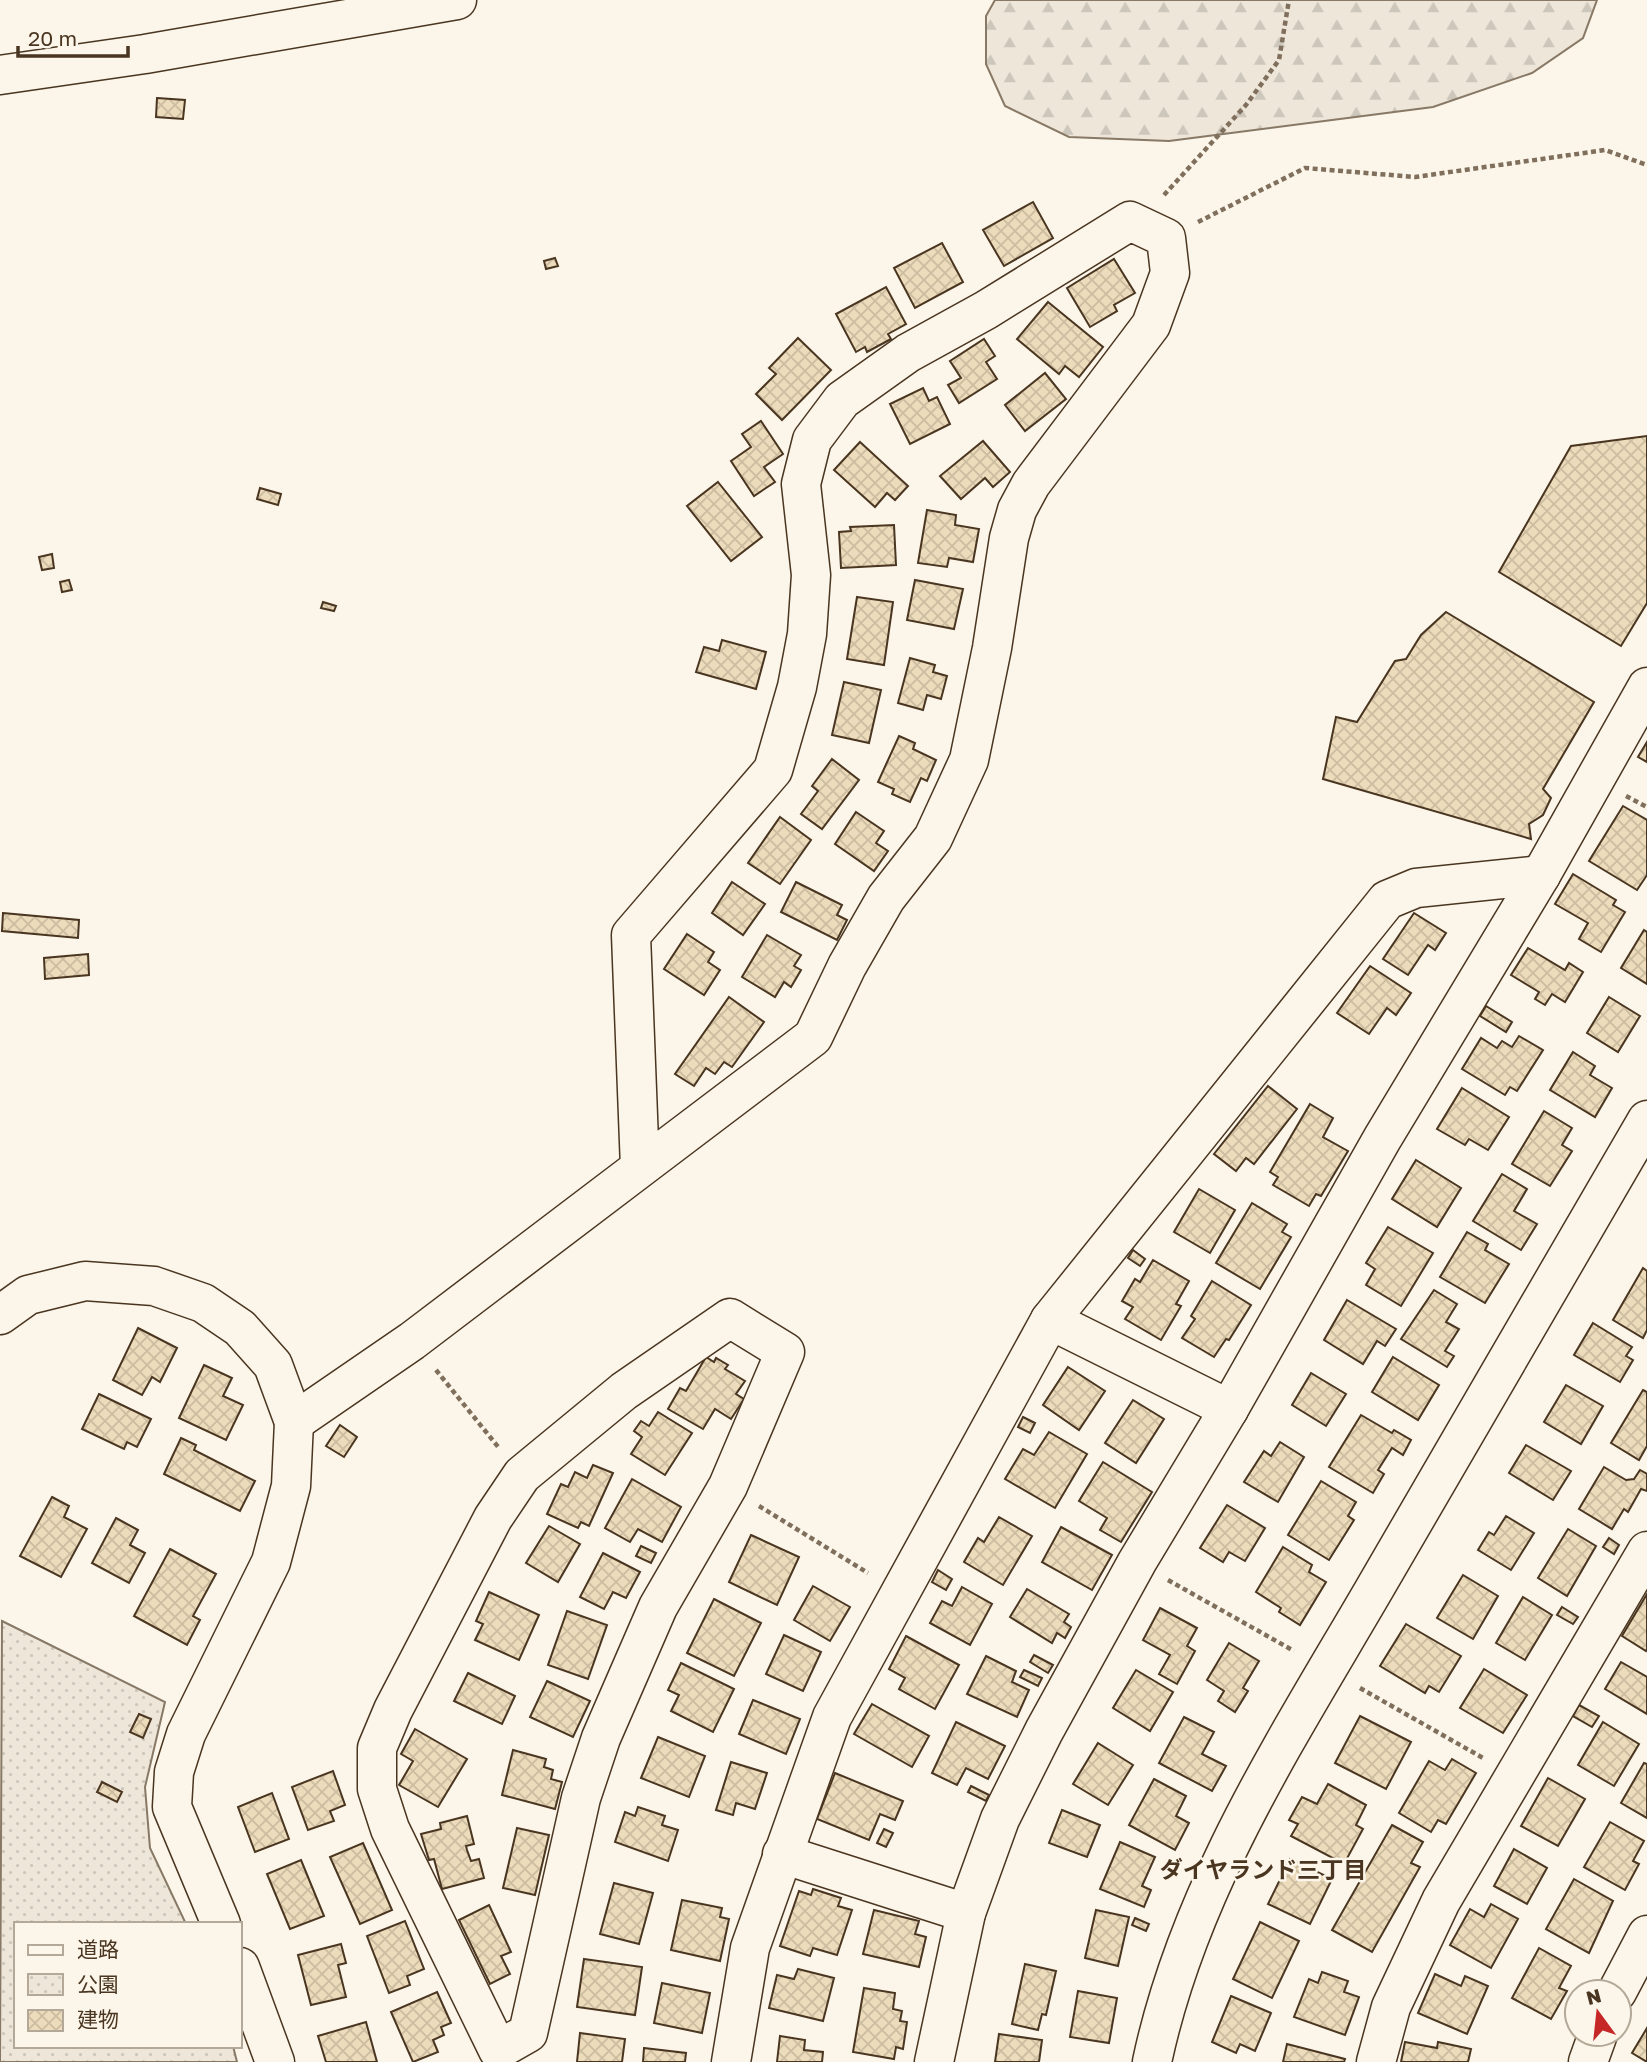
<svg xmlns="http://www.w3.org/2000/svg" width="1647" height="2062" font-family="'Golos Text','Noto Sans JP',sans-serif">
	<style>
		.forest { fill: url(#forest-firs); stroke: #887966; stroke-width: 2 }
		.park { fill: url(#park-dots); stroke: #887966; stroke-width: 2 }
		.building { fill: url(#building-cross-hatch); stroke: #4a3520; stroke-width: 2 }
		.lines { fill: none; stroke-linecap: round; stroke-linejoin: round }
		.minor-casing { stroke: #4a3520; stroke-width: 41 }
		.major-casing { stroke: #4a3520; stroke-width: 41 }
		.path { stroke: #7f6f5c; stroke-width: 4.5; stroke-dasharray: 5 3.5; stroke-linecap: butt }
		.minor { stroke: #fbf6e9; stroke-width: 38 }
		.major { stroke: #fbf6e9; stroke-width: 38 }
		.labels { text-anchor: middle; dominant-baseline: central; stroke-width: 5; stroke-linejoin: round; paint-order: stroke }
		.neighbourhood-label { font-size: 23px; font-weight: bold; fill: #4a3520; stroke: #fbf6e9 }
	</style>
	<defs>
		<pattern id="forest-firs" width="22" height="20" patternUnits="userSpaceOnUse" patternTransform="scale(1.75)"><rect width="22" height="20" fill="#ede6d9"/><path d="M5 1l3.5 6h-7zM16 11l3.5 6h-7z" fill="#cdc6ba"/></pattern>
		<pattern id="park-dots" width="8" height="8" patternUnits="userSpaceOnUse" patternTransform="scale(1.75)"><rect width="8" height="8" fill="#ede6d9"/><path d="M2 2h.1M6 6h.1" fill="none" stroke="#cdc6ba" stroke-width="1.8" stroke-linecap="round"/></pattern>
		<pattern id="building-cross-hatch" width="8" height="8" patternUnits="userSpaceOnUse" patternTransform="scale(1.75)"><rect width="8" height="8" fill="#ecdcbc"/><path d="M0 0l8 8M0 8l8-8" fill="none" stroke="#ccbda1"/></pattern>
	</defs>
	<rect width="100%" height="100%" fill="#fbf6e9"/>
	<path class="forest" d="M995,0H1597L1583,38L1532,73L1433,107L1169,141L1069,137L1005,106L986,64V16Z"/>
	<path class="park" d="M2,1621L165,1702L145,1787L150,1848L186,1924H16V2046H233L237,2062H0Z"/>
	<g class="building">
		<path d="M157,98L185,100L183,119L156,117Z"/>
		<path d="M1033,202L1053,238L1004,266L983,230Z"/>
		<path d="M942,243L963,282L915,308L894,268Z"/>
		<path d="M555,258L558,266L546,269L544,261Z"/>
		<path d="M1114,259L1135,293L1114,305L1117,311L1090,327L1067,288Z"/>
		<path d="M886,287L906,324L888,334L891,339L867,352L865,347L856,352L836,314Z"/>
		<path d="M1048,302L1103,347L1079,377L1065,366L1059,374L1017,339Z"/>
		<path d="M798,338L831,370L782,420L756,394L776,374L769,368Z"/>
		<path d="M984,339L995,356L986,362L997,379L959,403L948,385L961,378L950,361Z"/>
		<path d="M1045,373L1066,399L1025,431L1005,405Z"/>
		<path d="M923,388L929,401L937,397L950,424L910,444L890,404Z"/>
		<path d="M761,421L783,454L764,467L775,482L754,496L731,461L751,447L742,434Z"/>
		<path d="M1647,436V603L1621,646L1499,572L1571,446Z"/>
		<path d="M983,441L1010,472L993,487L985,478L961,499L940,476Z"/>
		<path d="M860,442L908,486L895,500L887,493L875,507L834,470Z"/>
		<path d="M718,482L762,537L731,561L687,506Z"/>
		<path d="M260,488L281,494L278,505L257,499Z"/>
		<path d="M927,510L956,515L955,525L979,529L973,562L949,558L947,567L918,563Z"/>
		<path d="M894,525L896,565L841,568L839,532L851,531L850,527Z"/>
		<path d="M52,554L54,568L42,570L39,557Z"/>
		<path d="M69,580L72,590L62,592L60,582Z"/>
		<path d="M915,580L963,589L954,629L907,620Z"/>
		<path d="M857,597L893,602L884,665L847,659Z"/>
		<path d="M323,602L336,606L334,611L321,608Z"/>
		<path d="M1446,612L1594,702L1543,789L1551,798L1543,815L1529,824L1531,839L1323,779L1336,717L1357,722L1395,661L1406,659L1421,635Z"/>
		<path d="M722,640L766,652L756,689L696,672L704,647L719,651Z"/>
		<path d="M910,658L935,665L933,672L947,676L941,699L927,695L923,710L898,703Z"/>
		<path d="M844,682L881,690L869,743L832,735Z"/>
		<path d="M899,736L915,743L913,749L936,760L927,781L921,778L910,802L892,794L894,789L878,782Z"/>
		<path d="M1647,742V762L1638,757Z"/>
		<path d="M832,759L859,780L822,829L801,814L818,791L812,786Z"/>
		<path d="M1623,806L1647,820V875L1637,890L1589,861Z"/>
		<path d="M856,812L884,831L876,843L888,851L874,871L835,844Z"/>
		<path d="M780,817L811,840L780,884L748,863Z"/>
		<path d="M1573,874L1616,900L1613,905L1625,912L1601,952L1579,939L1588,923L1555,904Z"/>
		<path d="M732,882L765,904L743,935L712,913Z"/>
		<path d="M796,882L842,905L837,915L847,920L837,940L781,912Z"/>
		<path d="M3,913L79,920L78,938L2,931Z"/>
		<path d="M1414,913L1446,933L1435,950L1428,945L1408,975L1383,959Z"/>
		<path d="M1644,930L1647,932V984L1621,968Z"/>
		<path d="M687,934L714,952L708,962L720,970L704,995L664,969Z"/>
		<path d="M767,935L801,955L794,966L801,970L791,987L784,982L775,997L742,977Z"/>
		<path d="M1528,948L1565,970L1569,963L1583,972L1565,1002L1552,994L1545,1005L1535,999L1539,992L1511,975Z"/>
		<path d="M88,954L89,975L45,979L44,958Z"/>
		<path d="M1370,966L1411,993L1396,1015L1387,1008L1369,1034L1337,1013Z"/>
		<path d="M729,997L764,1022L732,1067L724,1062L715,1074L706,1068L694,1086L675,1074Z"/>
		<path d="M1609,997L1640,1016L1618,1052L1587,1033Z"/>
		<path d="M1486,1006L1512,1022L1506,1032L1480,1016Z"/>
		<path d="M1519,1036L1543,1050L1517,1091L1510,1087L1505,1095L1462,1069L1481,1038L1497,1048L1502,1041L1512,1047Z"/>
		<path d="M1573,1052L1595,1066L1590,1075L1612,1088L1595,1117L1550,1090Z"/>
		<path d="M1268,1086L1297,1109L1254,1164L1246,1158L1236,1171L1214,1154Z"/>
		<path d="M1462,1088L1509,1117L1488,1150L1469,1139L1465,1145L1437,1129Z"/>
		<path d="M1310,1104L1333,1118L1323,1137L1348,1151L1321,1196L1316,1194L1309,1206L1273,1185L1278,1177L1270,1172Z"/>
		<path d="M1544,1111L1572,1128L1562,1145L1572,1151L1550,1186L1512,1164Z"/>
		<path d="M1416,1160L1461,1188L1437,1227L1392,1199Z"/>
		<path d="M1502,1174L1527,1189L1514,1211L1537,1224L1521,1250L1473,1221Z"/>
		<path d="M1199,1189L1235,1210L1210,1253L1174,1232Z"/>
		<path d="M1252,1203L1287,1224L1282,1232L1291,1237L1260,1289L1216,1263Z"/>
		<path d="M1388,1227L1433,1253L1401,1306L1366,1285L1375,1269L1366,1263Z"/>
		<path d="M1467,1232L1488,1244L1485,1250L1509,1264L1485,1303L1440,1277Z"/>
		<path d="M1133,1250L1145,1259L1140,1266L1128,1258Z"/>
		<path d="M1153,1260L1189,1281L1176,1304L1181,1306L1161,1340L1125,1319L1133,1307L1122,1301L1135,1279L1140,1282Z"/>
		<path d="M1643,1268L1647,1271V1330L1643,1338L1613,1320Z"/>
		<path d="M1212,1281L1251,1305L1229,1340L1226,1339L1214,1357L1182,1338L1195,1319L1191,1316Z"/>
		<path d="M1434,1290L1457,1304L1446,1322L1459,1329L1445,1351L1454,1356L1447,1367L1401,1339Z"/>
		<path d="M1347,1300L1396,1329L1385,1346L1377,1341L1363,1364L1324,1340Z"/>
		<path d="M1593,1323L1632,1347L1626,1356L1633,1360L1620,1382L1574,1355Z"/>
		<path d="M138,1328L177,1348L160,1382L152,1377L142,1395L113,1380Z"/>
		<path d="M706,1357L714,1362L716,1358L728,1365L725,1369L745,1381L736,1394L744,1399L731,1419L715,1409L703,1429L668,1409L680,1388L686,1391Z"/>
		<path d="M1393,1357L1439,1385L1418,1420L1372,1392Z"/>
		<path d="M204,1365L232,1378L223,1396L243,1405L226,1440L179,1418Z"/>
		<path d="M1068,1367L1105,1391L1079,1430L1043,1405Z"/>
		<path d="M1311,1373L1346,1394L1326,1426L1292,1405Z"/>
		<path d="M1566,1385L1603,1406L1581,1444L1544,1422Z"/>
		<path d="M1643,1390L1647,1392V1446L1639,1460L1611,1443Z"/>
		<path d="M99,1394L151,1419L137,1447L127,1442L124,1449L82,1429Z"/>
		<path d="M1133,1400L1164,1419L1136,1463L1105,1443Z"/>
		<path d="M658,1412L692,1433L665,1475L631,1454L642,1437L634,1431L641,1421L649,1426Z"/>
		<path d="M1361,1415L1392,1433L1394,1430L1411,1440L1403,1455L1392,1448L1378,1470L1384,1474L1373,1493L1329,1467Z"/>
		<path d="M1023,1417L1035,1423L1030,1433L1018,1427Z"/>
		<path d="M340,1425L357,1437L344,1457L326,1446Z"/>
		<path d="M1049,1432L1087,1454L1055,1508L1005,1479L1023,1449L1034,1455Z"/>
		<path d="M181,1438L196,1445L194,1450L255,1481L240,1511L164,1474Z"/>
		<path d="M1280,1442L1304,1457L1278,1502L1244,1482L1264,1451L1271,1456Z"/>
		<path d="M1526,1445L1571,1471L1553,1500L1509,1473Z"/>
		<path d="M1103,1462L1152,1492L1121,1542L1100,1530L1107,1518L1079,1501Z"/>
		<path d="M593,1465L613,1473L589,1526L581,1522L578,1528L547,1514L561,1484L568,1487L575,1472L587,1478Z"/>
		<path d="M1604,1467L1626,1480L1634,1479L1640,1470L1647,1474V1491L1641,1489L1628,1512L1624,1509L1612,1529L1579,1509Z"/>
		<path d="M632,1479L681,1507L662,1542L638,1529L630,1542L605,1528Z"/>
		<path d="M1321,1481L1356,1502L1348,1516L1354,1520L1329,1560L1288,1535Z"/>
		<path d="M52,1497L69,1506L64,1517L87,1529L61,1577L20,1556Z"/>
		<path d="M1227,1505L1265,1528L1245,1561L1229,1552L1223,1562L1200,1548Z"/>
		<path d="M1506,1516L1534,1533L1511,1570L1478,1550L1489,1532L1494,1535Z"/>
		<path d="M999,1517L1032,1536L1003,1585L964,1562L978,1538L984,1542Z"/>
		<path d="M116,1518L138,1530L130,1545L145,1553L129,1583L92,1563Z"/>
		<path d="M549,1526L580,1544L558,1582L526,1563Z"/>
		<path d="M1061,1527L1112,1555L1092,1590L1042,1562Z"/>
		<path d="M1568,1529L1596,1546L1567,1596L1538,1578Z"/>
		<path d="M751,1535L799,1557L777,1605L729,1582Z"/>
		<path d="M1609,1538L1619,1545L1614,1554L1603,1547Z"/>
		<path d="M641,1546L656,1553L651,1563L636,1556Z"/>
		<path d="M1283,1547L1312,1565L1309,1572L1326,1582L1300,1625L1279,1612L1281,1608L1256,1592Z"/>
		<path d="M170,1549L216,1574L193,1616L200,1620L187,1645L134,1616Z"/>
		<path d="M603,1553L640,1572L626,1598L613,1592L604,1609L580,1597Z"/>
		<path d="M938,1570L952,1579L946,1590L932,1582Z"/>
		<path d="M1463,1575L1498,1596L1473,1639L1437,1618Z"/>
		<path d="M813,1586L850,1607L830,1641L794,1620Z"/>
		<path d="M962,1587L992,1604L970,1645L930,1623L942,1601L952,1606Z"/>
		<path d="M1027,1589L1069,1614L1064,1622L1071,1627L1065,1638L1057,1633L1052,1643L1010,1617Z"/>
		<path d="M489,1592L539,1615L519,1660L475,1640L483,1624L476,1621Z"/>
		<path d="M1647,1594V1649L1646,1651L1622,1636Z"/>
		<path d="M1523,1597L1552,1615L1525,1660L1496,1643Z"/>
		<path d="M714,1599L761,1623L734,1676L687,1653Z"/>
		<path d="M1562,1607L1578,1617L1573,1624L1557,1615Z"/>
		<path d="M1160,1608L1197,1628L1187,1646L1195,1651L1177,1684L1159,1674L1170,1655L1143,1640Z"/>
		<path d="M567,1611L607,1625L588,1679L548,1665Z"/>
		<path d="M1406,1624L1461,1656L1439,1692L1429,1686L1425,1693L1380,1666Z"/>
		<path d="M784,1635L821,1652L803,1691L766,1674Z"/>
		<path d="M906,1636L959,1665L935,1709L899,1689L905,1678L889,1669Z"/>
		<path d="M1229,1643L1259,1661L1243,1688L1248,1691L1235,1712L1218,1701L1224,1691L1207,1680Z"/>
		<path d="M1034,1655L1053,1665L1048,1673L1030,1662Z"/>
		<path d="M986,1656L1016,1671L1012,1682L1029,1690L1017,1717L967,1694Z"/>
		<path d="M1621,1662L1647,1677V1714L1605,1689Z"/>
		<path d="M681,1663L734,1689L713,1732L671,1711L679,1695L668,1690Z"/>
		<path d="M1484,1669L1527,1695L1503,1733L1460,1708Z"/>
		<path d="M1024,1670L1042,1678L1038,1686L1020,1677Z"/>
		<path d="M1136,1670L1173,1692L1150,1731L1113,1708Z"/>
		<path d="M468,1673L515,1696L502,1724L454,1701Z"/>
		<path d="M547,1681L590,1701L573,1737L530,1717Z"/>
		<path d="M753,1700L800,1719L786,1754L739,1734Z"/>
		<path d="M872,1704L929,1736L912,1767L854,1734Z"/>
		<path d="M1579,1705L1599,1716L1592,1727L1573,1716Z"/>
		<path d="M139,1714L151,1719L143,1738L130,1732Z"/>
		<path d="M1360,1716L1411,1742L1386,1789L1335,1763Z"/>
		<path d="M1184,1717L1214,1732L1202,1754L1226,1766L1212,1791L1159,1763Z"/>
		<path d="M956,1722L1005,1746L988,1779L966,1768L957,1785L932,1773Z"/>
		<path d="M1603,1722L1639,1744L1614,1786L1578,1765Z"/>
		<path d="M415,1729L467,1759L438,1807L399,1785L413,1761L401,1754Z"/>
		<path d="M658,1737L705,1756L689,1797L641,1778Z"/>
		<path d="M1098,1743L1133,1765L1108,1805L1073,1784Z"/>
		<path d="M513,1750L546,1759L544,1767L553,1770L551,1779L562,1782L555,1809L502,1795Z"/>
		<path d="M1452,1759L1476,1773L1446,1824L1438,1820L1431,1832L1399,1813L1429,1761L1445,1770Z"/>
		<path d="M731,1762L767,1773L755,1809L736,1803L733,1815L716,1810Z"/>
		<path d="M1644,1763L1647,1764V1818L1621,1803Z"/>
		<path d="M333,1771L345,1805L330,1811L334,1821L308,1830L292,1787Z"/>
		<path d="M835,1773L903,1801L895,1820L880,1814L869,1840L817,1819Z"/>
		<path d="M1548,1778L1585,1799L1558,1846L1521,1826Z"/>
		<path d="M1154,1779L1186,1796L1176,1816L1189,1823L1175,1850L1129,1825Z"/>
		<path d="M102,1782L122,1792L117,1802L97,1792Z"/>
		<path d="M1328,1784L1366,1805L1356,1825L1363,1829L1344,1864L1291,1836L1298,1824L1289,1820L1302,1797L1317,1804Z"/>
		<path d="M971,1786L989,1795L986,1801L968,1792Z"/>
		<path d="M272,1793L289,1839L255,1852L238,1807Z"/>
		<path d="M638,1807L665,1816L662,1825L678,1830L668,1861L615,1842L625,1812L635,1816Z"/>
		<path d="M1062,1810L1100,1825L1087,1857L1049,1843Z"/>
		<path d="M467,1816L474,1844L466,1846L467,1850L471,1861L479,1859L484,1878L442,1889L434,1859L429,1860L421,1834L441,1829L440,1823Z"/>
		<path d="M1610,1822L1644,1841L1633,1861L1639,1864L1625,1890L1584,1867Z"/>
		<path d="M1392,1825L1423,1842L1411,1863L1420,1867L1372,1952L1332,1930Z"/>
		<path d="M517,1828L549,1835L535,1895L503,1888Z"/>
		<path d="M884,1829L893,1833L886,1847L877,1843Z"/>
		<path d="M1120,1842L1155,1857L1142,1886L1151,1890L1144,1907L1100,1889Z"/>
		<path d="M363,1843L392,1910L360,1924L330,1857Z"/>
		<path d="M1514,1849L1547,1868L1527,1904L1494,1886Z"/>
		<path d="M1290,1859L1332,1879L1310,1924L1268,1904Z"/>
		<path d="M301,1860L324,1916L290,1929L267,1874Z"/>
		<path d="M1574,1879L1613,1901L1589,1953L1546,1929Z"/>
		<path d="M614,1883L653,1893L639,1944L600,1934Z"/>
		<path d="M813,1889L841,1898L838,1906L852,1910L837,1955L813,1948L810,1956L780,1946L799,1891L811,1895Z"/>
		<path d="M682,1900L722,1908L720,1917L729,1919L720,1961L671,1950Z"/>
		<path d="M1491,1904L1518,1919L1491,1968L1450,1945L1470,1909L1484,1917Z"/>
		<path d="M489,1905L511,1952L501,1956L510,1974L490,1984L459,1920Z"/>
		<path d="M874,1910L919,1921L915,1934L926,1937L919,1967L863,1954Z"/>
		<path d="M1096,1910L1129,1917L1118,1966L1085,1958Z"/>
		<path d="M1135,1918L1149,1924L1146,1931L1132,1925Z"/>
		<path d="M405,1921L424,1969L407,1976L410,1985L389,1993L367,1936Z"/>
		<path d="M1260,1922L1299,1941L1272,1998L1233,1979Z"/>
		<path d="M341,1944L346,1963L338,1965L346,1997L311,2005L298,1955Z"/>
		<path d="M1539,1948L1571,1966L1559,1988L1567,1991L1551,2019L1512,1998Z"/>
		<path d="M584,1959L642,1967L635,2015L577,2007Z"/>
		<path d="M1025,1964L1056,1971L1046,2015L1042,2014L1038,2030L1012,2024Z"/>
		<path d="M798,1969L834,1978L823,2021L769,2008L777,1975L794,1979Z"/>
		<path d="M1322,1972L1348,1981L1344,1992L1359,1997L1345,2035L1294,2017L1309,1979L1318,1983Z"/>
		<path d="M1435,1974L1461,1986L1465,1976L1488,1986L1467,2034L1418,2013Z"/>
		<path d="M662,1983L710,1993L702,2033L654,2023Z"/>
		<path d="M864,1988L895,1993L893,2009L902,2011L900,2021L907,2022L903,2049L896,2047L894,2059L853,2052Z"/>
		<path d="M1078,1991L1117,1998L1109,2043L1070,2037Z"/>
		<path d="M437,1992L451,2023L441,2027L444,2035L433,2040L438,2052L413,2062L391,2012Z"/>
		<path d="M1231,1996L1271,2013L1255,2051L1240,2044L1236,2053L1212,2042Z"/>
		<path d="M366,2022L377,2062H326L318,2036Z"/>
		<path d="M1647,2028V2062L1632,2053Z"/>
		<path d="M580,2033L625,2039L622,2062H577Z"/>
		<path d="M999,2034L1042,2040L1039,2062H995Z"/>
		<path d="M780,2036L805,2040L804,2050L823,2052L822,2062H777Z"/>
		<path d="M1405,2042L1437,2048L1438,2042L1471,2049L1468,2062H1401Z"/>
		<path d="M1287,2044L1345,2059L1344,2062H1283Z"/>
		<path d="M644,2048L686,2053L685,2062H643Z"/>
	</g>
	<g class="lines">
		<defs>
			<g id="minor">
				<path d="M0,1315L28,1295L85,1281L154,1286L203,1303L240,1328L273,1365L294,1422L291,1486L271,1562L186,1734L174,1772L172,1807L221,1924"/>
				<path d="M730,1318L785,1352L728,1486L658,1607L601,1738L581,1798L528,2033L498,2050L390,1829L377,1789V1748L393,1710L493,1518L522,1475L624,1391Z"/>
				<path d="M1050,1320L1229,1409"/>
				<path d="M294,1422L412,1341L640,1168L631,935L773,770L797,687L807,634L811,575L801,484L812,440L842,400L908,353L986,310L1130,221L1166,238L1170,273L1151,325L1031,484L1017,510L1009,538L992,648L969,760L933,838L886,898L847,966L813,1037L640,1168"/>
				<path d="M782,1854L966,1913"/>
				<path d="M240,1967L275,2062"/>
				<path d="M1617,1992L1647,1935"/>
				<path d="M731,2062L750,1948L832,1717L1050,1320L1387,900L1416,888L1541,875"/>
				<path d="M934,2062L966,1913L1000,1819L1044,1731L1137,1562L1229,1409L1382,1139L1541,875L1647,687"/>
				<path d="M1152,2062C1188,1891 1285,1742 1372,1593C1463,1436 1555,1278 1647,1120"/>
				<path d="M1376,2062L1391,2007L1441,1901L1647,1551"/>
				<path d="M1588,2062L1598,2034"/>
			</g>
			<path id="major" d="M0,75L145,54L457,0"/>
		</defs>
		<use href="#minor" class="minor-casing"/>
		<use href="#major" class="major-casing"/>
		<g class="path">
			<path d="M1164,195L1246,105L1279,60L1289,0"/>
			<path d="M1198,222L1305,168L1415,177L1605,150L1647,165"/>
			<path d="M1626,796L1647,807"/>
			<path d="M436,1370L499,1448"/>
			<path d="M759,1506L868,1573"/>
			<path d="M1168,1580L1294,1651"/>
			<path d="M1360,1688L1483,1758"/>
		</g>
		<use href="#minor" class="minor"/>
		<use href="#major" class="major"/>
	</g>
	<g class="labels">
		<g class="neighbourhood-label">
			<text x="1263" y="1869">ダイヤランド三丁目</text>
		</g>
	</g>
	<rect x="14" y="1922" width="228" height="126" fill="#fbf6e9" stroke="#b4a999" stroke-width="2"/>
	<rect x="28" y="1945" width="35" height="10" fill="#fbf6e9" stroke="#b4a999" stroke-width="2"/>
	<text x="77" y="1957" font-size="21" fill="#4a3520">道路</text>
	<rect x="28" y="1974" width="35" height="21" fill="url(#park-dots)" stroke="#b4a999" stroke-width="2"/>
	<text x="77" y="1992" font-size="21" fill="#4a3520">公園</text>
	<rect x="28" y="2010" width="35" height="21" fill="url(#building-cross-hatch)" stroke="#b4a999" stroke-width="2"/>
	<text x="77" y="2027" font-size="21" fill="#4a3520">建物</text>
	<g transform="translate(1598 2013) rotate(345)"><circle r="33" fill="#fbf6e9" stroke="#b4a999" stroke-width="2"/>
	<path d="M0-5L12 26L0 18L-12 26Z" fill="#c62828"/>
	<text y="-10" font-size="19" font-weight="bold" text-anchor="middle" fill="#4a3520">N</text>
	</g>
	<path d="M18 46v10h110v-10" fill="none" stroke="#4a3520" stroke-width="3.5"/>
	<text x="28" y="46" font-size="21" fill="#4a3520" stroke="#fbf6e9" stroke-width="5" paint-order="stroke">20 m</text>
</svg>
